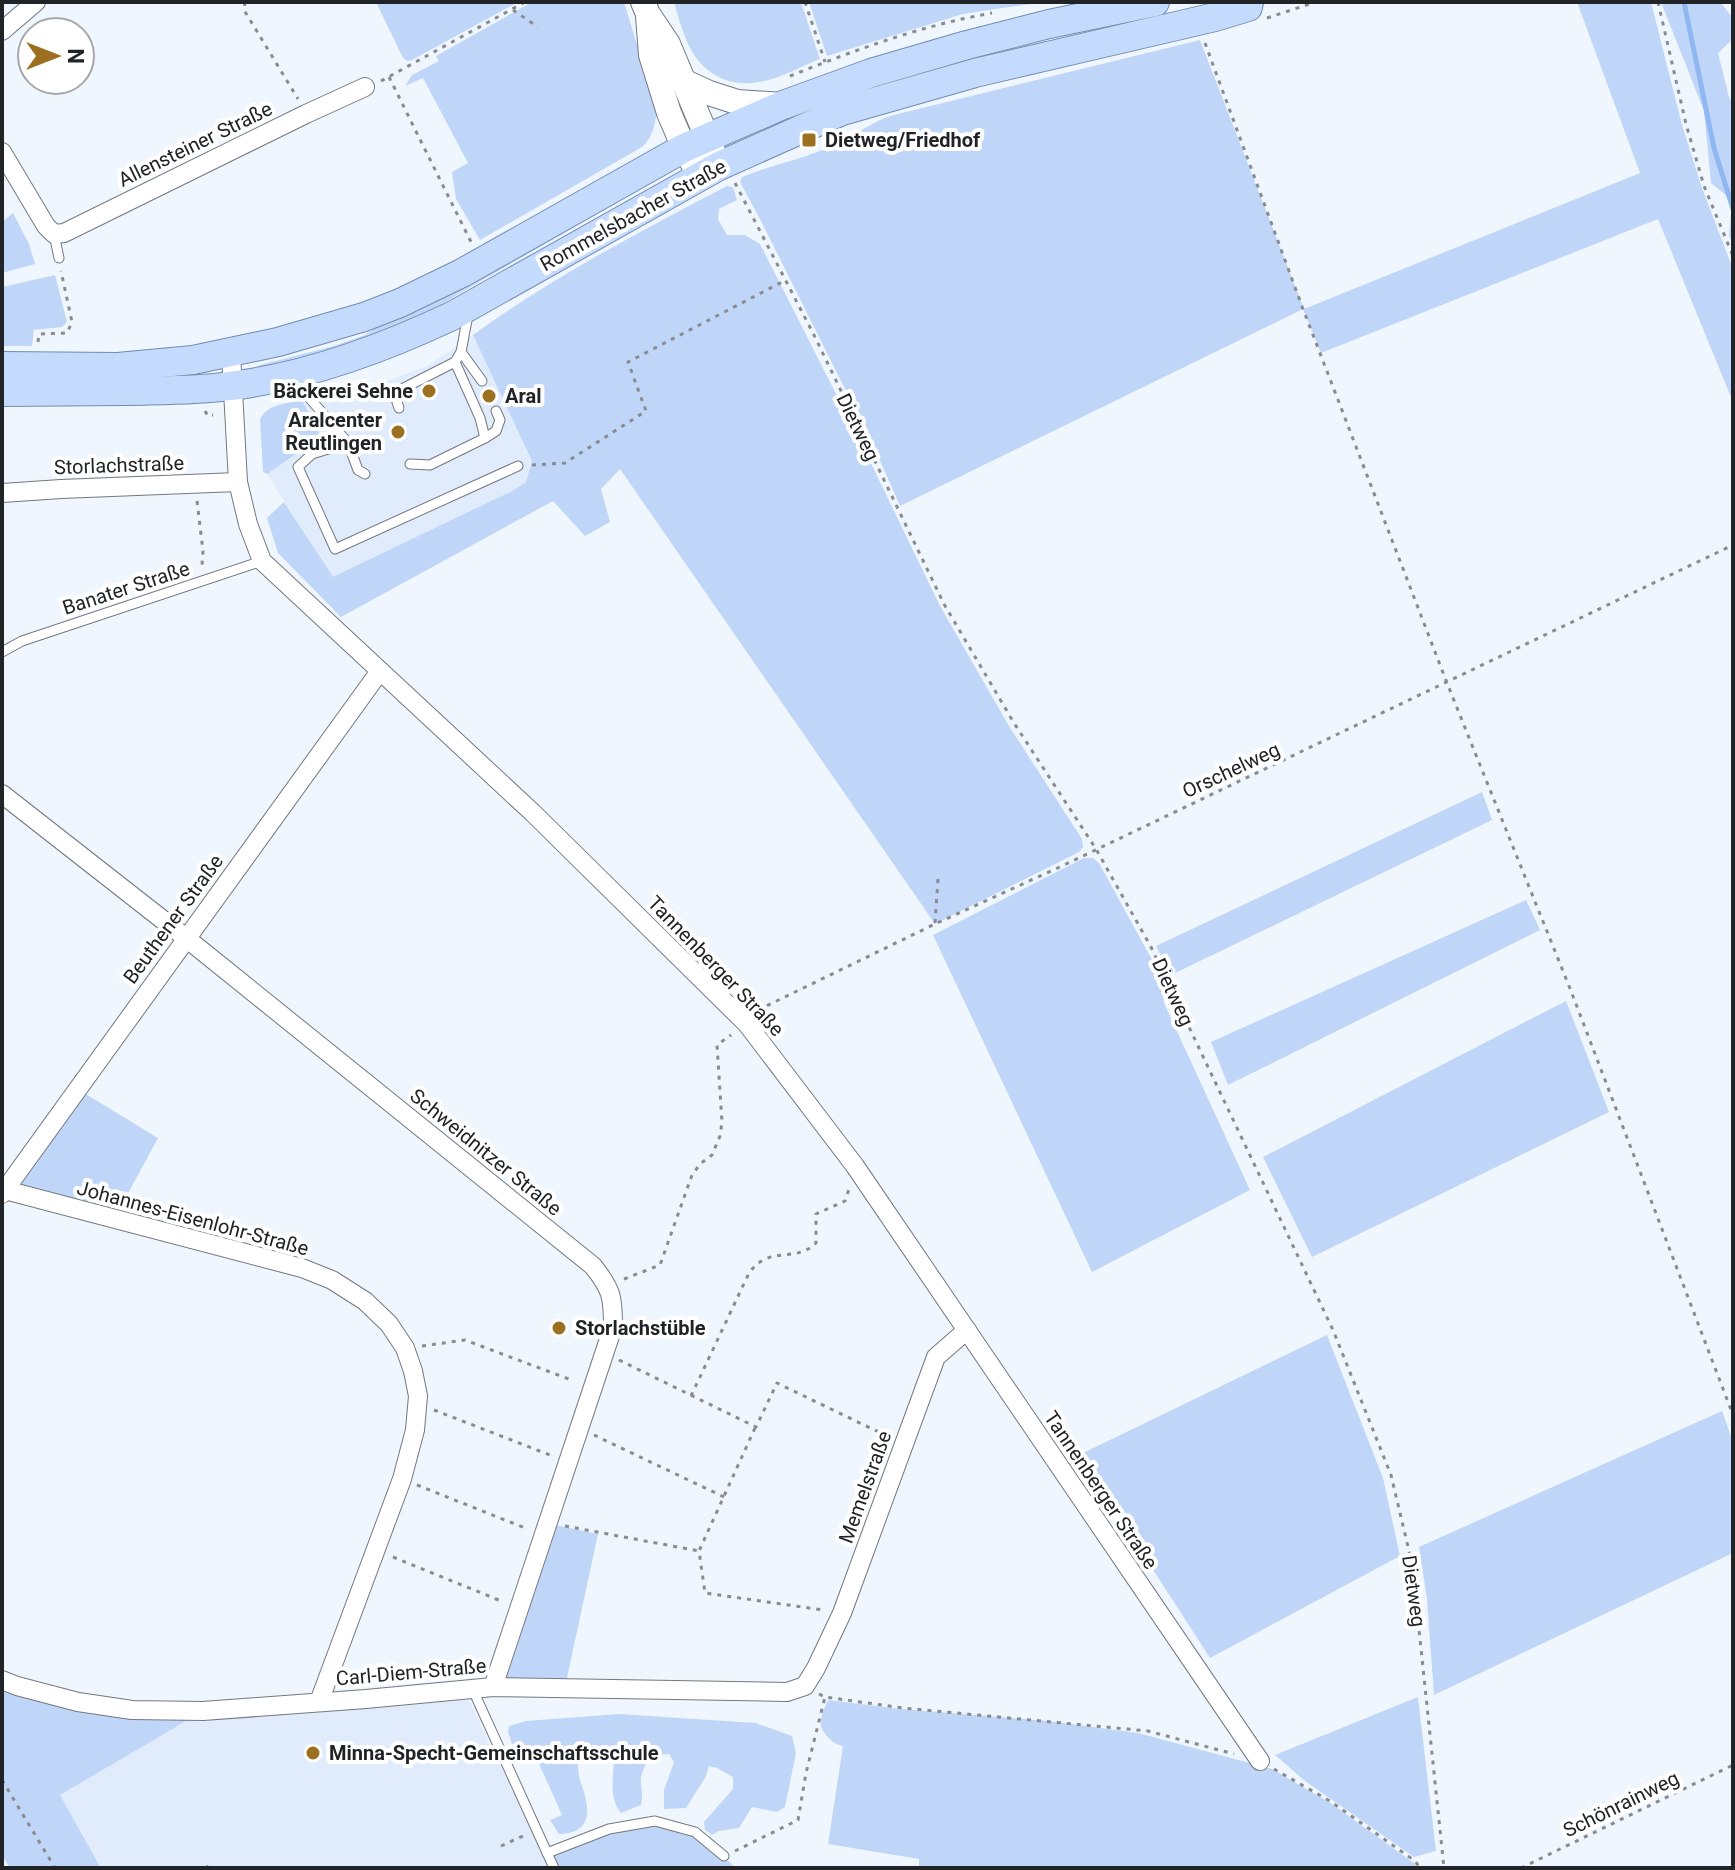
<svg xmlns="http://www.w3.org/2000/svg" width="1735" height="1870" font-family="Roboto,sans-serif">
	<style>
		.built { fill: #e0ebfb }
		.green { fill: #c0d6f8 }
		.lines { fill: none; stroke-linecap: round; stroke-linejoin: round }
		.stream { stroke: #8fb7f2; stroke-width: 5 }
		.lane-casing { stroke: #737881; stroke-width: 11 }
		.street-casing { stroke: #737881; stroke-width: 20 }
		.secondary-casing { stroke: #737881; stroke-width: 26 }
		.primary-casing { stroke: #718bb1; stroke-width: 30 }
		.path { stroke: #888c91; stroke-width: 3; stroke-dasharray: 4 6; stroke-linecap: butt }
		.lane { stroke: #fff; stroke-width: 9 }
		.street { stroke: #fff; stroke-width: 18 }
		.secondary { stroke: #fff; stroke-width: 24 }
		.primary { stroke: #c4dbfd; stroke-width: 28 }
		.poi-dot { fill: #9c7020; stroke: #fff; stroke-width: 3 }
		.labels { text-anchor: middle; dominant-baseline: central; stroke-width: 8; stroke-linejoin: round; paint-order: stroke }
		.poi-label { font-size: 20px; font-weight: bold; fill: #212427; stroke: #fff; text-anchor: start }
		.street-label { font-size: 20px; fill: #212427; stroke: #fff }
	</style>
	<rect width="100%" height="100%" fill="#f0f6fd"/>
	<g class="built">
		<path d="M473,335L532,461L526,482L514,490L333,578L267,474L321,437L302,400L368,388L427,366Z"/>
		<path d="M464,1690L550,1868H102L60,1795L203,1711Z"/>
	</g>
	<g class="green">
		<path d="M376,2H518L412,60L407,61L403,58Z"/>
		<path d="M532,2H624L657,110C655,124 653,137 642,147L480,240L456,199L452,172L468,163L423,78L405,86L412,75L439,61L436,56Z"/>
		<path d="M674,2H801L820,59C788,72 758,92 723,79C707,72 696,61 688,44C682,31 678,16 674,2Z"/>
		<path d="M809,2H1044L963,14L827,56Z"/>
		<path d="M1577,2H1651L1682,125L1702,188L1733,269V402L1658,219L1321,353L1303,309L900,506L874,447L760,219L740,182L742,177C769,166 798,160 825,149L827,152L840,146L839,142L882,119L894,115L1200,40L1304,309L1640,173Z"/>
		<path d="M1661,2H1720L1733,18V39L1718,53L1729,97L1733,104V244L1729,236L1732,200L1711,183L1704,111Z"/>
		<path d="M682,165L455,296L427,314L335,351L254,369L260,365L334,346L365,335L393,316Z"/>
		<path d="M727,186L733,187L737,200L719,209L718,219L727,235H745L760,244L865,451L940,606L1009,726L1082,839L1083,847L1079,852L935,924L620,469L601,489L610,522L585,536L553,501L341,617L278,553L267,518L284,502L333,577L514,490L526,482L532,461L473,335C551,278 643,230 727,186Z"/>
		<path d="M13,213L29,244L35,264L2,273V222Z"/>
		<path d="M55,275L67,322L62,327L34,330L32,346H2V287Z"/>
		<path d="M302,400L321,437L267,474L263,472L260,419C269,403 286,404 302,400Z"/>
		<path d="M1482,792L1492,820L1171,975L1156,946Z"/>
		<path d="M1084,858H1093L1099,863L1163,980L1164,1003L1250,1190L1092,1272L933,935Z"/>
		<path d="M1526,900L1540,930L1228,1085L1211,1042Z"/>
		<path d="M1566,1001L1609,1112L1312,1257L1263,1157Z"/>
		<path d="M79,1090L158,1138L114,1219L7,1190Z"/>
		<path d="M1327,1335L1383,1478L1400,1556L1210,1658L1079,1455Z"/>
		<path d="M1722,1411L1733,1442V1553L1434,1695L1427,1599L1419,1547Z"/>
		<path d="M550,1524L598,1534L565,1687H496Z"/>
		<path d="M2,1680L17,1686L203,1711L60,1795L101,1868H10L2,1855Z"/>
		<path d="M1418,1697L1436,1851L1414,1857L1305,1781L1275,1755Z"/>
		<path d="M828,1700L900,1709L1048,1721L1138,1733L1272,1769L1329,1802L1414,1863L1418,1868H919V1859L828,1844L843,1746C835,1744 832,1742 827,1736C816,1724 822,1714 828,1700Z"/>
		<path d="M619,1714L756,1723L792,1736L796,1753L785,1807L777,1812L752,1807L739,1828L719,1831L712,1835L705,1830L704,1822L733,1789V1777L717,1768L709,1766L705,1778L686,1808L664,1809V1790L674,1762L669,1754L651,1756C646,1764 640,1773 641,1783C642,1792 643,1796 641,1805L621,1813C609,1799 613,1779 614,1761L608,1751L583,1755L578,1760C578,1767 578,1774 580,1780C589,1805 596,1833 559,1834L550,1820L562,1815L531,1746L522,1749L512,1744L508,1732L509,1726L526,1721Z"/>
		<path d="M654,1822L695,1833L736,1868H555L548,1854L608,1830Z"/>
	</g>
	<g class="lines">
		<path class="stream" d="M1684,2L1714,148L1733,209"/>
		<defs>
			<g id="lane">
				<path d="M54,234L59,258"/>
				<path d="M461,352L482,381"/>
				<path d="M455,362L480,418L485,438"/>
				<path d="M294,380L348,443L351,442"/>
				<path d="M399,408L394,393L455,362L461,352L468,315"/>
				<path d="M410,464L430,465L485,438L496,431L500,420L496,411"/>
				<path d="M365,474L358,470L348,443L312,454L298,467L335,549L518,466"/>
				<path d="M2,652L22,641L262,561"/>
				<path d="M472,1688L554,1868"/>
				<path d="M547,1853L609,1829L655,1821L695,1832L724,1856"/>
			</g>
			<g id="street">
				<path d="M2,31L36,2"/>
				<path d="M2,152L46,226L54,234L64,233L306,114L365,87"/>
				<path d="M231,354L238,482L248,524L262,561L533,813L747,1024L855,1166L1260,1761"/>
				<path d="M2,493L61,489L238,482"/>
				<path d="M2,794L186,938L593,1266C612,1290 613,1297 613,1327L493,1687"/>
				<path d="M2,1187L5,1190L302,1268L332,1280L365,1301L389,1324L405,1348L413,1371L418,1396L415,1430L402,1479L319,1702"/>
				<path d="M2,1194L380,671"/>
				<path d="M2,1680L17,1686L78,1702L132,1710L203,1711L366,1699L493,1687L787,1692L805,1686L816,1668L842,1613L936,1357L967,1330"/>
			</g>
			<g id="secondary">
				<path d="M643,2L648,14L668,44L719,166"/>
				<path d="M648,16L651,55L669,113L684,148L700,176"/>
				<path d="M683,81L709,93L737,102L783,105"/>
			</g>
			<g id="primary">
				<path d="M2,366L118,367L193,360L278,342L364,317L400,303L462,273L684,148L783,105L871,73L967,45L1049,24L1155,2"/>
				<path d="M2,392C43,392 84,391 125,391C160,390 195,391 230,386C307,377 382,349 452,316L719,166L842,111L975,73L1215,17L1248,7L1249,2"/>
			</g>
		</defs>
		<use href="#lane" class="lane-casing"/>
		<use href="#street" class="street-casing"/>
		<use href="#secondary" class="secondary-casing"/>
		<use href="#primary" class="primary-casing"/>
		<g class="path">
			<path d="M245,2L244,10L298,99"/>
			<path d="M805,2L825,62"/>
			<path d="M1658,2L1686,124L1704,186L1733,256"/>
			<path d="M513,10L538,27"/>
			<path d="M1267,18L1316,2"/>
			<path d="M1205,43L1303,309L1447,683L1571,991L1733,1415"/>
			<path d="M790,76C855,50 923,25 992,13"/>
			<path d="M389,77L471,242"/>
			<path d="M381,81L525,2"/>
			<path d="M735,183L814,335L944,604L1014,723L1096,849L1151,947L1333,1330L1391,1475L1409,1551L1416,1601L1444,1868"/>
			<path d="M38,342L39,334L67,333L72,322L61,271"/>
			<path d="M205,411L208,416L213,415"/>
			<path d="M532,465L565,463L646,411L628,362L786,280"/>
			<path d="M197,501L203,551L202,565"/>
			<path d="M935,923L938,879"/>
			<path d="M758,1010L935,924L1062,866L1733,545"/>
			<path d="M624,1279L660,1265L692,1175L700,1164L712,1155L720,1136L722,1122L717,1045L731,1035"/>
			<path d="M422,1346L465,1340L574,1381"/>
			<path d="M619,1360L756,1427L777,1383L889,1437"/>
			<path d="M691,1396L749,1273C770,1244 795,1264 816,1243V1214L845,1201L849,1189"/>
			<path d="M434,1410L550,1455"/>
			<path d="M755,1428L699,1551L705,1593L823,1610"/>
			<path d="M594,1435L724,1497"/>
			<path d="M417,1485L525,1528"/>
			<path d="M565,1526L699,1551"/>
			<path d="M393,1557L501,1601"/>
			<path d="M819,1694L825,1697L903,1708L1148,1731L1234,1754"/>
			<path d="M1274,1769L1330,1801L1415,1861L1420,1868"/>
			<path d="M2,1780L55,1868"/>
			<path d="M501,1846L523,1836"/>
			<path d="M735,1851L798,1820L806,1773L825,1697"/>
			<path d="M205,1868L211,1865"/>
			<path d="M1521,1868L1733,1765"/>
		</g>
		<use href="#lane" class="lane"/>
		<use href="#street" class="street"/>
		<use href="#secondary" class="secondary"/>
		<use href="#primary" class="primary"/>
	</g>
	<g class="poi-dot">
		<rect x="801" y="132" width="16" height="16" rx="4"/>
		<circle cx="429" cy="391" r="8"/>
		<circle cx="489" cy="396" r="8"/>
		<circle cx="398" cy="432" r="8"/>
		<circle cx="559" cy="1328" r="8"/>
		<circle cx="313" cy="1753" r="8"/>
	</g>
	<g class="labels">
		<g class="poi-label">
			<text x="825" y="140">Dietweg/Friedhof</text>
			<text x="413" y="391" text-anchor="end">Bäckerei Sehne</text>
			<text x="505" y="396">Aral</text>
			<text x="382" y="420" text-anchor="end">Aralcenter<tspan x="382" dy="23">Reutlingen</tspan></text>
			<text x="575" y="1328">Storlachstüble</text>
			<text x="329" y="1753">Minna-Specht-Gemeinschaftsschule</text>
		</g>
		<g class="street-label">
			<text transform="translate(195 144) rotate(-26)">Allensteiner Straße</text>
			<text transform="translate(633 215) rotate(-29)">Rommelsbacher Straße</text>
			<text transform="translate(858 427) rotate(64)">Dietweg</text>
			<text transform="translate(119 465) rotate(-2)">Storlachstraße</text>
			<text transform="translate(126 588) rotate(-18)">Banater Straße</text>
			<text transform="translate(1231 770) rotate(-25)">Orschelweg</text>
			<text transform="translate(173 919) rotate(-54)">Beuthener Straße</text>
			<text transform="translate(716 966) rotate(46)">Tannenberger Straße</text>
			<text transform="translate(1173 992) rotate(65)">Dietweg</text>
			<text transform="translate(486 1152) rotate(39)">Schweidnitzer Straße</text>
			<text transform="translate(193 1218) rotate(15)">Johannes-Eisenlohr-Straße</text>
			<text transform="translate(865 1487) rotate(-70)">Memelstraße</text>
			<text transform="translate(1101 1490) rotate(56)">Tannenberger Straße</text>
			<text transform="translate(1414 1591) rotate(82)">Dietweg</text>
			<text transform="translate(411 1672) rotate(-5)">Carl-Diem-Straße</text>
			<text transform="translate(1621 1804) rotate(-26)">Schönrainweg</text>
		</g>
	</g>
	<rect width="1735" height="1870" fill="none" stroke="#212427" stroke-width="8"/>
	<g transform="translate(56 56) rotate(90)"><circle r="38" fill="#ffffff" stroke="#a6a7a9" stroke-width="2"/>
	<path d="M0-6L14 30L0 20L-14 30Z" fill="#9c7020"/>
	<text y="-12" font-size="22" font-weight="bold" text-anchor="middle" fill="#212427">N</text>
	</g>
</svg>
